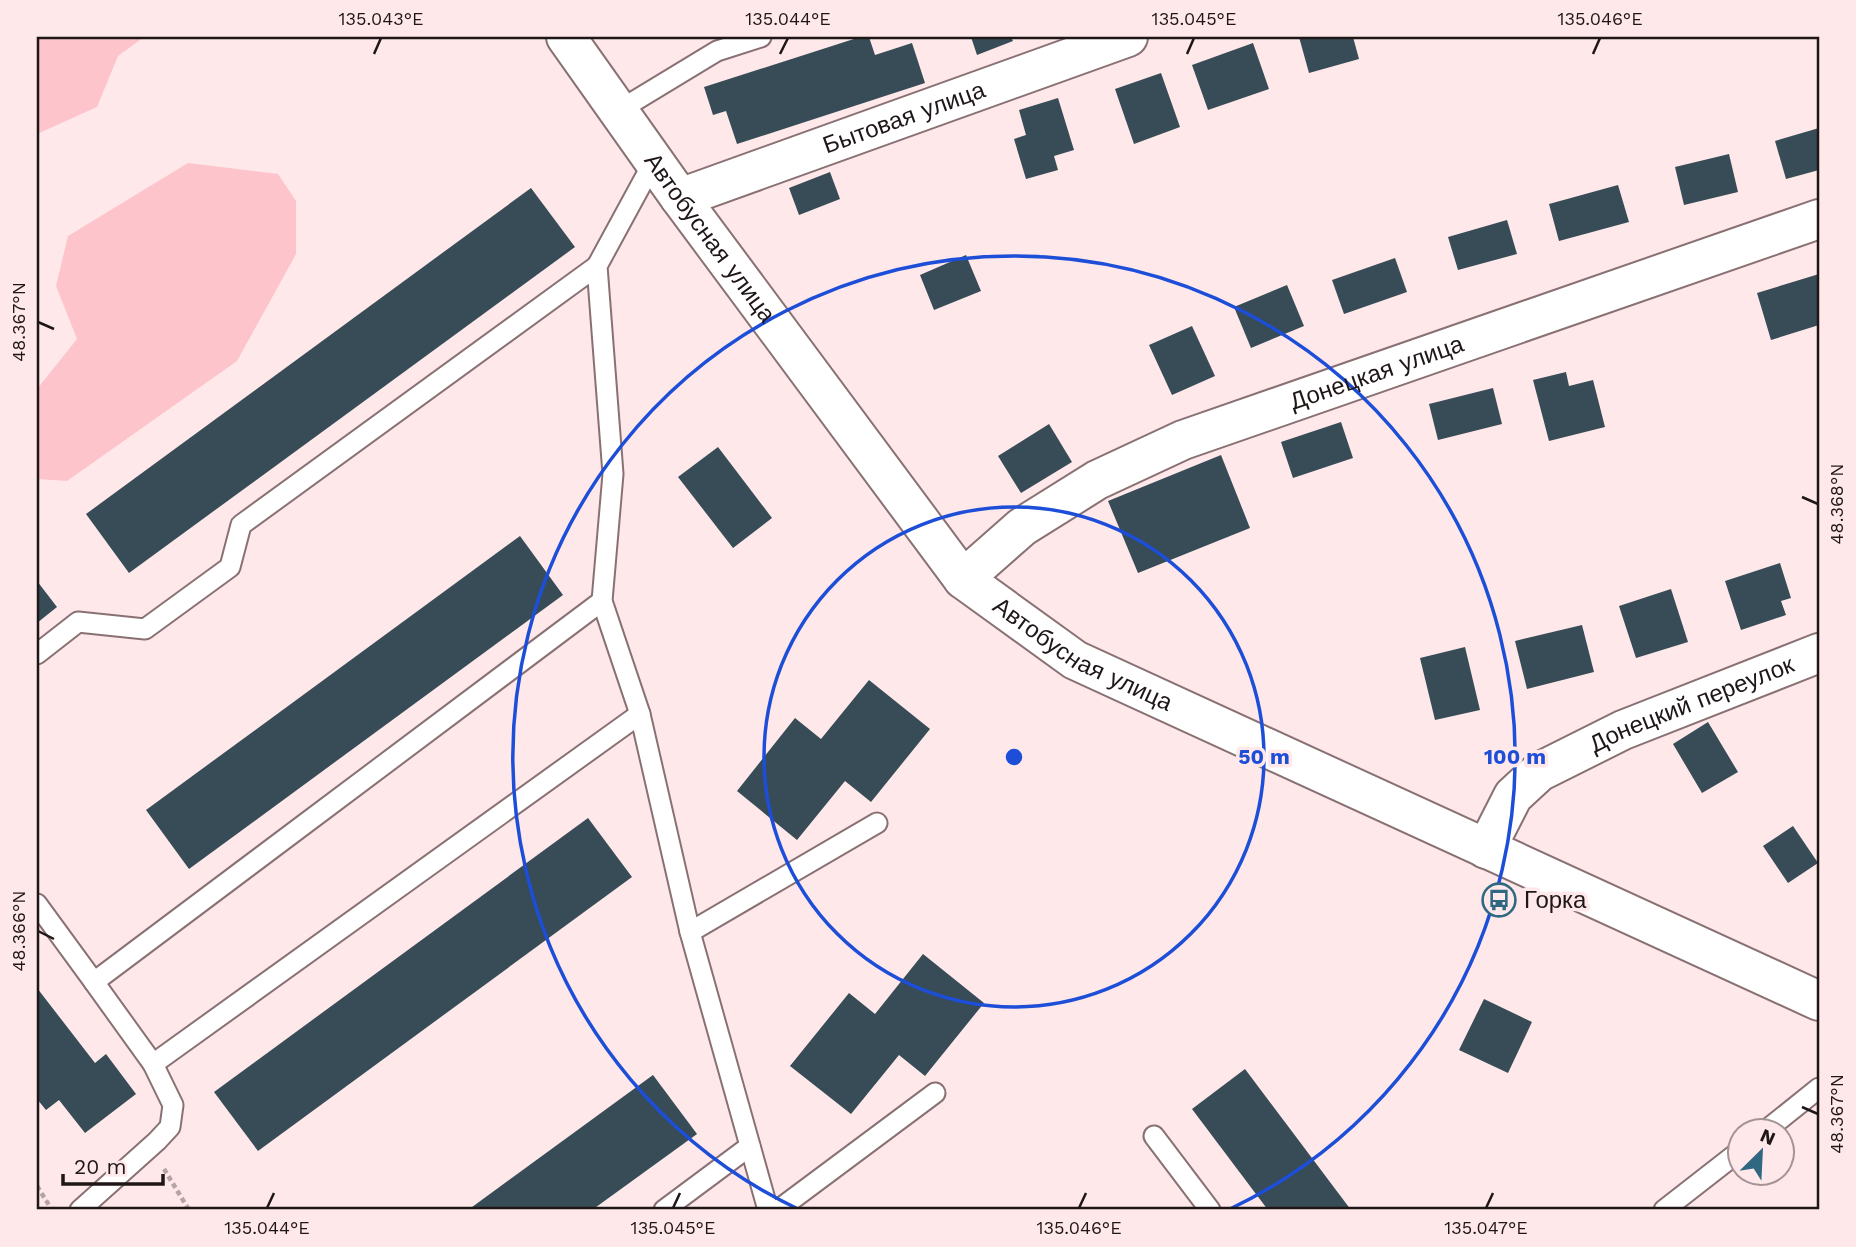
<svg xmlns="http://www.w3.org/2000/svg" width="1856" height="1247" font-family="'Work Sans',sans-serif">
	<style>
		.green { fill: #fdc5cb }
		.building { fill: #374c56 }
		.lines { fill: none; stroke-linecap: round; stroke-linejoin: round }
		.service-casing { stroke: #897173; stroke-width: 23 }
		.minor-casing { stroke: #897173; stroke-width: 42 }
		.tertiary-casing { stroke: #897173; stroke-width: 42 }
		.path { stroke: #b5a3a5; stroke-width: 4.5; stroke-dasharray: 5 3.5; stroke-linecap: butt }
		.service { stroke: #fff; stroke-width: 19 }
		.minor { stroke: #fff; stroke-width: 38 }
		.tertiary { stroke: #fff; stroke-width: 38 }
		.ticks { fill: none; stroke: #1f1617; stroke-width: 2.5 }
		.ring { fill: none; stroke: #1d4ed8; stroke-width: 3.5 }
		.labels { text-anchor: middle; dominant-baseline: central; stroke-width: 7; stroke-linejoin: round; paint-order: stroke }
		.street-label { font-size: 24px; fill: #1f1617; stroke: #fee8ea }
		.poi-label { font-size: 24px; fill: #1f1617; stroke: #fee8ea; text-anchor: start }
		.centre { fill: #1d4ed8; stroke: #fee8ea; stroke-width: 3.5 }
		.ring-label { font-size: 21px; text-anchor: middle; font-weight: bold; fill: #1d4ed8; stroke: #fee8ea; stroke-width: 7; stroke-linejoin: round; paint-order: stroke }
		.neatline { fill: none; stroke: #1f1617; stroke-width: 2.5 }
		.ticks-label { font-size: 18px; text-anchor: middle; fill: #1f1617 }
	</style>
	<rect width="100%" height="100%" fill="#fee8ea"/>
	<g class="green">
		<path d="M37,37H144L118,56L97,107L37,134Z"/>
		<path d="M188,163L278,174L296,201V254L237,361L67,481L37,479V389L77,339L56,286L68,236Z"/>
	</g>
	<g class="building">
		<path d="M860,37H869L875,55L912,43L925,83L737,144L726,111L713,115L704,87Z"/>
		<path d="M971,37H1011L1013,41L977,55Z"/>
		<path d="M1299,37H1353L1359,59L1309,73Z"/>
		<path d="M1253,43L1269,89L1208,110L1192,65Z"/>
		<path d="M1161,73L1180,127L1134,144L1115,89Z"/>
		<path d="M1058,98L1074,150L1054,156L1058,170L1026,179L1014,139L1026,135L1019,110Z"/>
		<path d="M1819,128V170L1786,179L1775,141Z"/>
		<path d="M1729,154L1738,192L1684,205L1675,167Z"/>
		<path d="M830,172L840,199L799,215L789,188Z"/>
		<path d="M1618,185L1629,222L1559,241L1549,204Z"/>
		<path d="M531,188L575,247L129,573L86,514Z"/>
		<path d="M1507,220L1517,254L1458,270L1448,237Z"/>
		<path d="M966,255L981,291L934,310L920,275Z"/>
		<path d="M1395,258L1407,292L1344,314L1332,280Z"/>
		<path d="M1819,274V325L1771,340L1757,293Z"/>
		<path d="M1287,285L1304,326L1251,348L1234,307Z"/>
		<path d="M1192,326L1215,376L1172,395L1149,345Z"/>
		<path d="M1566,372L1569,386L1593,380L1605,427L1549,441L1533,380Z"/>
		<path d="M1493,388L1502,424L1438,440L1429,404Z"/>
		<path d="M1341,422L1353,458L1293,478L1281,442Z"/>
		<path d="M1049,424L1072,462L1021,493L998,456Z"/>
		<path d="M718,447L772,518L733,548L678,477Z"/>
		<path d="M1221,455L1250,528L1138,573L1108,501Z"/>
		<path d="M520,536L563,595L189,869L146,810Z"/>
		<path d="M1780,563L1791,598L1781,601L1786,615L1741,630L1725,581Z"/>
		<path d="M37,581L57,607L37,623Z"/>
		<path d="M1671,589L1688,642L1636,658L1619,606Z"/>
		<path d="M1582,625L1594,672L1527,689L1515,641Z"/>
		<path d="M1465,647L1480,710L1435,720L1420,658Z"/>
		<path d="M869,680L930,729L871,802L845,781L797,840L737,791L795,718L821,739Z"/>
		<path d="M1708,722L1738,772L1702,793L1673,744Z"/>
		<path d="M588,818L632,877L258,1151L214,1092Z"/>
		<path d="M1793,826L1818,863L1788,883L1763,846Z"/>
		<path d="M923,954L984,1003L925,1076L899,1055L851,1114L790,1066L849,993L875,1014Z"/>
		<path d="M37,988L95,1063L106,1054L136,1094L85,1133L59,1100L46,1110L37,1099Z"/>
		<path d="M1484,999L1532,1022L1508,1073L1459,1050Z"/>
		<path d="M1245,1069L1351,1210H1268L1192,1109Z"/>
		<path d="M653,1075L697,1134L592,1210H468Z"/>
	</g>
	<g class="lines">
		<defs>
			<g id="service">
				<path d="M618,111L717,51L761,37"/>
				<path d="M654,161L597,266L613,474L602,601L640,714L690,932L768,1210"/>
				<path d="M37,654L78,622L145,629L230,567L241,525L597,266"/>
				<path d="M37,904L94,982"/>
				<path d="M690,932L877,823"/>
				<path d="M153,1064L640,714"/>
				<path d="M1764,1132L1819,1088"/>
				<path d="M1154,1136L1210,1210"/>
				<path d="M80,1210L157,1141L170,1127L173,1105L153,1064L94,982L602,601"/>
				<path d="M664,1210L750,1146"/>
				<path d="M778,1210L935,1093"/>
				<path d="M1664,1210L1741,1150"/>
			</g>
			<g id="minor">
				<path id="s1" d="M680,198L1128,37"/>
				<path id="s2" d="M963,579L1022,527L1097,480L1183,440L1819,219"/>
				<path id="s3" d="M1486,849L1513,796L1539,772L1623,730L1819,653"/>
			</g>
			<g id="tertiary">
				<path id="s4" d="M566,37L680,198L963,579L1075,660L1819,1001"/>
			</g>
		</defs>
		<use href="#service" class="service-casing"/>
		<use href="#minor" class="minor-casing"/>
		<use href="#tertiary" class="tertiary-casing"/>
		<g class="path">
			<path d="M164,1169L189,1210"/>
			<path d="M37,1186L52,1210"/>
		</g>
		<use href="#service" class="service"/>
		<use href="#minor" class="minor"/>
		<use href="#tertiary" class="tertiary"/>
	</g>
	<path class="ticks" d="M374,54L381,38M780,54L788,38M1187,54L1194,38M1593,54L1600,38M38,322L54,329M1802,497L1818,504M38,931L54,939M1802,1107L1818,1114M267,1208L274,1193M673,1208L680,1193M1079,1208L1086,1193M1486,1208L1493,1193"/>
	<g class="ring">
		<circle cx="1014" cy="757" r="250"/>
		<path d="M798 1209A501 501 0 1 1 1230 1209"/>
	</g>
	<defs>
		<symbol id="bus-ring" viewBox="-11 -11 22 22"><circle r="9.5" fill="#fee8ea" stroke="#306882" stroke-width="1.5"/><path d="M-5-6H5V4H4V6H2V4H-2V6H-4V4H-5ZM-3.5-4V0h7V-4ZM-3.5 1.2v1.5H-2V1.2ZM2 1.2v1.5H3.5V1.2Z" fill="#306882"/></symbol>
	</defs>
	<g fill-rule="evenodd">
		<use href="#bus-ring" x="1480" y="881" width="38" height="38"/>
	</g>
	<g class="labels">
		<g class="street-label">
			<text stroke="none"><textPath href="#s1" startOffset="238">Бытовая улица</textPath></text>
			<text stroke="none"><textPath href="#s4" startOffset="247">Автобусная улица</textPath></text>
			<text stroke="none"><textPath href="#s2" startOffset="467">Донецкая улица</textPath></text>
			<text stroke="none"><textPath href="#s4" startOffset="814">Автобусная улица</textPath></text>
			<text stroke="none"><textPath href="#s3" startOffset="262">Донецкий переулок</textPath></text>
		</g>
		<g class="poi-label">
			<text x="1524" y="900">Горка</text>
		</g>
	</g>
	<circle cx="1014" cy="757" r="10" class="centre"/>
	<g class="ring-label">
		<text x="1264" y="764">50 m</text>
		<text x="1515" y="764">100 m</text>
	</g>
	<rect width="1856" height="1247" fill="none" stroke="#fee8ea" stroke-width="77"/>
	<g transform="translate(1761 1152) rotate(24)"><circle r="33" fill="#fee8ea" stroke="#a59496" stroke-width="2"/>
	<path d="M0-5L12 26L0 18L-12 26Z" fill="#306882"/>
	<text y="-10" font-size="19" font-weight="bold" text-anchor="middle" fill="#1f1617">N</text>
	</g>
	<path d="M63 1174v10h100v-10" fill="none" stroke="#1f1617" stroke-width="3.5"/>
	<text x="74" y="1174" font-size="21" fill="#1f1617" stroke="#fee8ea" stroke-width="5" paint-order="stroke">20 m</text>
	<rect x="38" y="38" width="1780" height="1170" class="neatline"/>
	<g class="ticks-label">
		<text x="381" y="25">135.043°E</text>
		<text x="788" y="25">135.044°E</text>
		<text x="1194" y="25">135.045°E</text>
		<text x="1600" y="25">135.046°E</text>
		<text transform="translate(19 322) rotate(-90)" y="6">48.367°N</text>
		<text transform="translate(1837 504) rotate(-90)" y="6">48.368°N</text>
		<text transform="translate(19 931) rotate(-90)" y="6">48.366°N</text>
		<text transform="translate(1837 1114) rotate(-90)" y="6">48.367°N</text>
		<text x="267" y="1234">135.044°E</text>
		<text x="673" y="1234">135.045°E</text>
		<text x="1079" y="1234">135.046°E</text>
		<text x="1486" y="1234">135.047°E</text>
	</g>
</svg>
